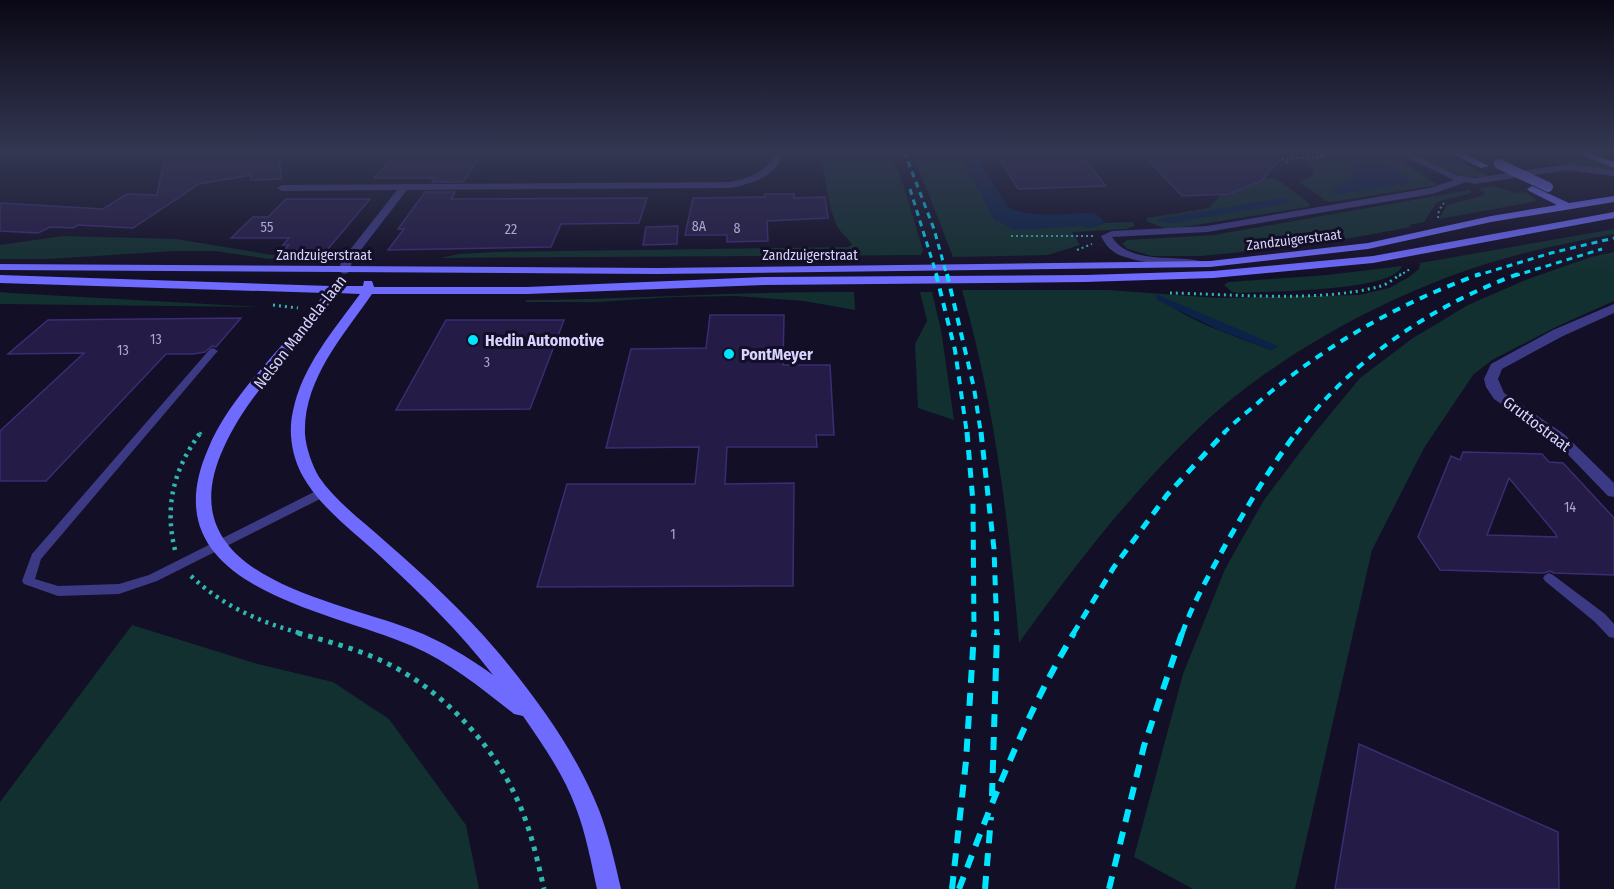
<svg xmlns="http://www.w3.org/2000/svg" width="1614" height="889" font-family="'Fira Sans Condensed',sans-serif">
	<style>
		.green { fill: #12302f; fill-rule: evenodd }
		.water { fill: #0c2248 }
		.building { fill: #241b47; stroke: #3b2d73; stroke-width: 1.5; fill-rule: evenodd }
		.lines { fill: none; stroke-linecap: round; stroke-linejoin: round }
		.path-far3 { stroke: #2fb8b0; stroke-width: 2; stroke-dasharray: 2 3; stroke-linecap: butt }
		.path-far2 { stroke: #2fb8b0; stroke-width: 3; stroke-dasharray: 2 4; stroke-linecap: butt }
		.path-far1 { stroke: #2fb8b0; stroke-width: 4.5; stroke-dasharray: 3 5; stroke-linecap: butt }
		.path { stroke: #2fb8b0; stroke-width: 5; stroke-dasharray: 4.5 6; stroke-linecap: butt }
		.lane { fill: #3d3a85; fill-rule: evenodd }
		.street { fill: #3d3a85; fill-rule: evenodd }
		.secondary { fill: #6f6bff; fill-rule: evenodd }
		.rail-far3 { stroke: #00e5ff; stroke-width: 3; stroke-dasharray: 6 5; stroke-linecap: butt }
		.rail-far2 { stroke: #00e5ff; stroke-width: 4; stroke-dasharray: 8 7; stroke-linecap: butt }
		.rail-far1 { stroke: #00e5ff; stroke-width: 5; stroke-dasharray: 10 8; stroke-linecap: butt }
		.rail { stroke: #00e5ff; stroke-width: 6; stroke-dasharray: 13 10; stroke-linecap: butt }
		.secondary-bridge { stroke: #6f6bff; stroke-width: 10 }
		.poi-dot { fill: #00e5ff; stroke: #130f26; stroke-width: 2 }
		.labels { text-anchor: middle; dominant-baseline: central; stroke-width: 6; stroke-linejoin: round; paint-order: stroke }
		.number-label { font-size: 14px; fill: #aca6d1 }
		.far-street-label { font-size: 14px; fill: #d9d4ff; stroke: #130f26 }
		.street-label { font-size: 16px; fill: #d9d4ff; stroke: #130f26 }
		.poi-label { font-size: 16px; font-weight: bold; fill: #d9d4ff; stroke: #130f26; text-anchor: start }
	</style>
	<rect width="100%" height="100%" fill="#130f26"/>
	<g class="green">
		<path d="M821,151H889L901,178L923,250L921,255L440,258L459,254L495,252L848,247L852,245C849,238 841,234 837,226C827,204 825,175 821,151Z"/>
		<path d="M909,151H957L995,220L1085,226L1089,228L1106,223L1133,222L1135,226L1126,229L1072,232L1080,245L1048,255L953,257L922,177Z"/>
		<path d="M1345,151H1386L1437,185L1332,202L1326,201L1299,182L1312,176L1314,171L1304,159L1340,158L1347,155ZM1368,155L1377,156L1407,184L1340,185L1355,180L1352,169L1357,165L1371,161Z"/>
		<path d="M1405,151H1441L1488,176C1459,181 1432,164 1405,151Z"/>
		<path d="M1523,151H1567L1614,168V171L1553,163Z"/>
		<path d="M1264,178L1277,179L1310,204L1308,207L1177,228H1164L1148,222L1146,218L1209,208L1220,195L1256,184Z"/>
		<path d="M1492,186L1517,193L1525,192L1537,200L1528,203L1439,219L1447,205L1482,196L1485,193L1478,189Z"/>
		<path d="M1470,190L1471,193L1437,202L1424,222L1409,225L1411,227L1313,245L1201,256H1151L1125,248L1126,247L1122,244L1127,240L1214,235Z"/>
		<path d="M1614,229V234C1571,242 1528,251 1486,264C1389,294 1277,355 1203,424C1133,490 1074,566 1019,643C1009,524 995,406 962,290H1108L1217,298L1359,295L1389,288L1409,277L1419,269L1420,263ZM1156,295L1277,347L1271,350C1232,335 1188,322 1156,295Z"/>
		<path d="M63,236L176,239L284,257L269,259L215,251H175L48,259H0V245Z"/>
		<path d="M1614,252V301L1556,327L1492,360L1473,375L1424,448L1372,550L1295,889H1193L1134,857L1183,674L1225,569L1264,500L1313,435L1360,378L1413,338L1468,305L1528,279L1591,257Z"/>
		<path d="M1402,266C1394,292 1265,291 1238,293L1232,292L1224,285L1228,282L1327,275Z"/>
		<path d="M0,292L11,293L259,307L0,304Z"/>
		<path d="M854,292L855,310L804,301L736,296L674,297L597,302H525L527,300C636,299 745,291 854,292Z"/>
		<path d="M920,292H932L941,330L954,420L918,408L915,344L927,321Z"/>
		<path d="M132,625L258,664L333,682L389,719L466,825L479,889H0V802Z"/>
	</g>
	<g class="water">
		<path d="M957,151H972L1008,207C1032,219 1064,213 1091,213L1096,214L1106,223L1094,226L1093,228L1085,226L1015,230L995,220Z"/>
		<path d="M1368,155L1382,159L1411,181L1407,184L1339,194L1330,192L1334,187L1354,180L1353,166L1370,162Z"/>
		<path d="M1279,198H1286L1291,203L1172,223L1157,221L1159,219Z"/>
		<path d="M1156,294L1278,346L1271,350L1221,331L1157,300Z"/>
	</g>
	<g class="building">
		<path d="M166,151H279L281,179L251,180V175L199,184L133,228L78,225L73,228L50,227L38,233L0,231V203L103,209L127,194L157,195Z"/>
		<path d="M398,151H484L463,182H432L435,178H374Z"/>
		<path d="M995,151H1078L1106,186L1018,189Z"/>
		<path d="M1140,151H1268L1279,161L1261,181L1229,194L1182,196Z"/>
		<path d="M425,192H455L451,199L647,198L639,223L561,224L551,247L388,250L404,229H398Z"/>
		<path d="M765,194H794V198L825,197L828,218L767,221L768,241L727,242V235H685L693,198L765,197Z"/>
		<path d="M286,199H370L327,250H284L289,245H283L289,238H231L253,217H268Z"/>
		<path d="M678,226L677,244L643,245L646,227Z"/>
		<path d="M710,315H784L783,365H830L834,435H816L817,447H727L725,484L794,483L793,586L537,587L567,484H695L699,447L606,448L631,349L706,348Z"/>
		<path d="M241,318L216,347L212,346L205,352L193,354H166L46,481H0V431L84,353L8,354L48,320Z"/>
		<path d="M446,320H564L530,409L396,410Z"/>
		<path d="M1463,452L1542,454L1549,462L1563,463L1614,518V575L1554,573L1550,571L1544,573L1440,570L1418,537L1451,456L1460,460ZM1509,478L1555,533L1557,537L1487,535Z"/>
		<path d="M1359,744L1558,832L1559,889H1335Z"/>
	</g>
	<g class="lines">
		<g class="path-far3">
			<path d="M1311,151L1322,156"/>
			<path d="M1518,151L1531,157"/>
			<path d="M1288,163L1283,159L1325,157L1328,151"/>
			<path d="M1438,218L1439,210L1444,203"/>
			<path d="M1011,236H1093"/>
			<path d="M1077,250L1092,244"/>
			<path d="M1399,276L1410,269"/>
		</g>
		<g class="path-far2">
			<path d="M1170,293C1233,294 1321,303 1381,286C1388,284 1395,278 1401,274"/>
			<path d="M273,305L298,308"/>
			<path d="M200,434L203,429"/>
		</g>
		<g class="path-far1">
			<path d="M175,550C164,506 174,468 201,432"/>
			<path d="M191,576C224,607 260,622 303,634"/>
		</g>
		<path class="path" d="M298,633C326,641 354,648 380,660C438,686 490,740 516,797C530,826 537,858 544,889"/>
		<g class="lane">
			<path d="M213,348L218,351L216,353L41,559L35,579L58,586L119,584L149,575L320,489H328L330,492L328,495L157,581L119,594L58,596L24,584L22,581L32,554L210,349Z"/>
			<path d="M1549,573L1553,575L1605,614L1614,624V638L1609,637L1595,622L1545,581L1543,578L1545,575Z"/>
		</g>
		<g class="street">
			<path d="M775,151H785C776,177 755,183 730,188L407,190L353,260L348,273L344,274L338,271L342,260L397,190L282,191L277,188L282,185L730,182C750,178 768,172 775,151Z"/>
			<path d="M1394,151H1406L1456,175L1475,178L1568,164L1614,170V176L1568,170L1475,184L1466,182L1432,194L1207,232L1112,237C1128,264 1174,255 1200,261L1202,263C1190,272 1131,261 1117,254C1109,249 1105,244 1101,236L1112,231L1207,226L1430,188L1454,180Z"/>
			<path d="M1614,304V313L1563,336L1502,369L1498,379L1504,393L1564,434L1614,483V497L1608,496L1554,440L1494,399L1486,387L1484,379L1491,364L1553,330Z"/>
		</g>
		<g class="secondary">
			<path d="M1447,151H1459L1489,166L1481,168Z"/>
			<path d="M1571,151H1584L1614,162V168Z"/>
			<path d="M1532,186L1569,203L1614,196V202L1491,222L1368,249L1210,267L657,274L0,270V264L657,268L1210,261L1368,243L1491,216L1557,205L1529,191L1527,189Z"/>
			<path d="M1614,212V218L1373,263L1213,278L1085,282L765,285L527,294H372C343,336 303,380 305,434C306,448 312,465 319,477C337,503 364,522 387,543C426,577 464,612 497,651C537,699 576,752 599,810C609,836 615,863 621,889H597C591,862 586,834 576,808C564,775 543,745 523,716L514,714C482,689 450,662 412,646C325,608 148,587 208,449C232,391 289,343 325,293L0,283V275L330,286L337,280L341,282L342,286H363L364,281H372L374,287H527L765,277L1085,275L1213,271L1373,256ZM337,293L360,294C334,330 302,366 293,411C288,432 292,455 301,473C319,507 352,530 380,556C420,593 459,631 493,675C468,657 442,641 413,630C330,598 164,576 224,447C250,389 302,345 337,293Z"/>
		</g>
		<g class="rail-far3">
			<path d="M904,151L934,229L947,276"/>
			<path d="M910,189L937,276"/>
			<path d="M1475,276L1551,253L1614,238"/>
			<path d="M1514,276L1602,249"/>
		</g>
		<g class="rail-far2">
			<path d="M936,274L955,350L967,434"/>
			<path d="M947,274L974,388L981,434"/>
			<path d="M1223,434C1235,421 1249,411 1261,400C1326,345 1399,303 1480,274"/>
			<path d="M1296,434C1353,359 1431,306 1518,274"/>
		</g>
		<g class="rail-far1">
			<path d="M967,432L973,502L974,634"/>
			<path d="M981,432L994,549L997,634"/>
			<path d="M1073,634L1114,567L1167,495L1225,432"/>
			<path d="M1182,634C1193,602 1211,572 1227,542C1249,504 1270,467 1297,432"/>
		</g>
		<g class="rail">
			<path d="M992,796L997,633"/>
			<path d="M952,889L966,761L974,633"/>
			<path d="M959,889C992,802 1026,713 1074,633"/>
			<path d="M985,889L991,817"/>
			<path d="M1109,889L1144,746L1182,633"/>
		</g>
		<path class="secondary-bridge" d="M1499,164L1548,187"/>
	</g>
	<linearGradient id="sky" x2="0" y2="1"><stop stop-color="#0a0815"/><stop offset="0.55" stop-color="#333752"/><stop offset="1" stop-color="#333752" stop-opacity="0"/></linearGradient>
	<rect width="1614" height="276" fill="url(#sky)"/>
	<g class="poi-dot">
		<circle cx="473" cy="340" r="6"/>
		<circle cx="729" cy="354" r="6"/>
	</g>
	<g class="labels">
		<g class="number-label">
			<text x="699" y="226">8A</text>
			<text x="267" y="227">55</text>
			<text x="737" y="228">8</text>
			<text x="511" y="229">22</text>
			<text x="156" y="339">13</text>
			<text x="123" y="350">13</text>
			<text x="487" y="362">3</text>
			<text x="1570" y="507">14</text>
			<text x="673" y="534">1</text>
		</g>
		<g class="far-street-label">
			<text transform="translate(1294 240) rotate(-7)">Zandzuigerstraat</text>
			<text x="324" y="255">Zandzuigerstraat</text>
			<text x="810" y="255">Zandzuigerstraat</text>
		</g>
		<g class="street-label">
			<text transform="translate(300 332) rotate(-52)">Nelson Mandela-laan</text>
			<text transform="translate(1537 424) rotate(37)">Gruttostraat</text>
		</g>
		<g class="poi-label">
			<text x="485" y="340">Hedin Automotive</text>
			<text x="741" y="354">PontMeyer</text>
		</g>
	</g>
</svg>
